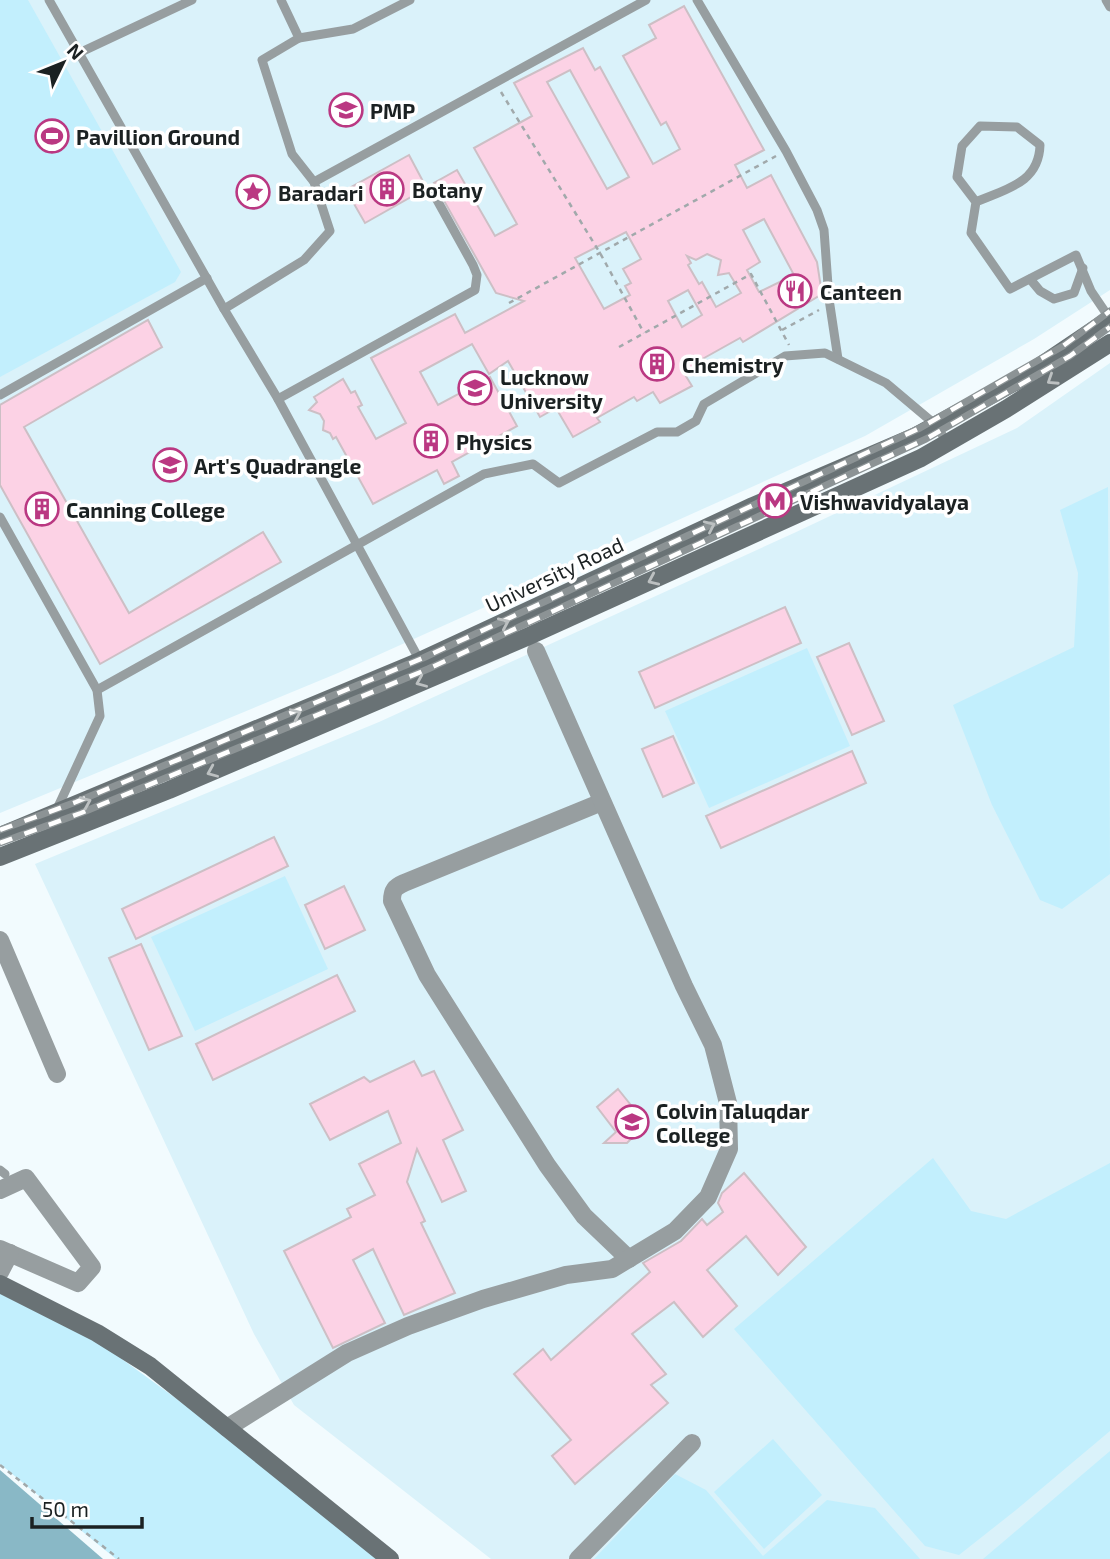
<svg xmlns="http://www.w3.org/2000/svg" width="1110" height="1559" font-family="'Exo 2',sans-serif">
	<style>
		.built { fill: #daf2fa }
		.green { fill: #c2effd }
		.water { fill: #89b8c6 }
		.building { fill: #fcd2e5; stroke: #cdbfc5; stroke-width: 2; fill-rule: evenodd }
		.lines { fill: none; stroke-linecap: round; stroke-linejoin: round }
		.path { stroke: #a1a9ab; stroke-width: 2.5; stroke-dasharray: 5 5; stroke-linecap: butt }
		.lane { stroke: #979ea0; stroke-width: 9 }
		.street { stroke: #979ea0; stroke-width: 18 }
		.secondary { stroke: #697275; stroke-width: 18 }
		.rail-casing { stroke: #8c9395; stroke-width: 7 }
		.rail { stroke: #fff; stroke-width: 4.5; stroke-dasharray: 13; stroke-linecap: butt }
		.oneway { stroke: #bcc0c1 }
		.labels { text-anchor: middle; dominant-baseline: central; stroke-width: 7; stroke-linejoin: round; paint-order: stroke }
		.poi-label { font-size: 21px; font-weight: bold; fill: #1b2122; stroke: #fff; text-anchor: start }
		.street-label { font-size: 21px; fill: #1b2122; stroke: #fff }
	</style>
	<rect width="100%" height="100%" fill="#f2fbfe"/>
	<g class="built">
		<path d="M0,0H1110V290L1034,339L865,436L338,673L0,813Z"/>
		<path d="M1110,363V1559H491L294,1405L254,1334L35,864L379,722L794,533L1017,428Z"/>
	</g>
	<g class="green">
		<path d="M0,0H28L181,272L175,282L0,377Z"/>
		<path d="M1108,487L1110,874L1062,909L1040,900L992,805L953,705L1074,647L1078,573L1060,510Z"/>
		<path d="M807,648L850,746L709,808L665,711Z"/>
		<path d="M285,876L328,969L195,1031L151,937Z"/>
		<path d="M933,1158L971,1211L1006,1219L1110,1163V1431L1016,1510L959,1555L925,1546L734,1329Z"/>
		<path d="M0,1290L93,1338L225,1434L385,1559H116L0,1464Z"/>
		<path d="M773,1439L822,1495L764,1549L714,1492Z"/>
		<path d="M1110,1451V1559H983Z"/>
		<path d="M675,1474L706,1490L763,1556L827,1500L875,1508L920,1559H594Z"/>
	</g>
	<path class="water" d="M0,1470L103,1559H0Z"/>
	<g class="building">
		<path d="M684,6L764,150L735,165L747,188L771,175L817,262L822,294L743,342L740,338L697,362L699,365L684,373L692,386L660,403L653,392L637,401L634,397L597,418L600,422L573,437L556,408L540,417L508,361L489,374L472,344L420,372L438,405L490,377L517,426L452,462L459,476L444,484L437,470L373,504L336,437L333,439L330,433L323,430L324,421L320,414L309,410L317,402L314,397L343,379L351,393L355,391L362,405L358,407L376,439L406,423L371,358L455,314L465,333L524,301L496,293L434,183L457,170L495,236L517,224L474,148L532,116L514,83L583,48L595,70L600,67L653,164L680,149L666,122L661,125L623,56L656,38L649,25ZM570,70L629,177L607,189L547,82ZM764,219L794,275L759,292L747,270L760,262L743,230ZM626,232L641,259L623,269L631,283L625,286L630,295L604,309L575,258ZM707,254L721,260L718,275L729,273L741,293L716,307L702,282L699,284L688,265L691,263L687,256L696,260ZM688,290L702,315L682,327L668,301Z"/>
		<path d="M409,155L426,187L425,189L365,223L346,190Z"/>
		<path d="M148,320L162,347L24,427L129,613L263,532L281,562L100,664L0,485V405Z"/>
		<path d="M785,607L801,643L655,708L639,672Z"/>
		<path d="M849,643L884,721L852,735L817,657Z"/>
		<path d="M673,736L694,783L663,797L642,749Z"/>
		<path d="M852,751L866,783L721,848L706,816Z"/>
		<path d="M274,837L288,866L136,939L122,909Z"/>
		<path d="M344,886L365,930L325,949L305,905Z"/>
		<path d="M141,944L182,1036L149,1050L109,958Z"/>
		<path d="M337,975L355,1011L213,1080L196,1044Z"/>
		<path d="M414,1061L422,1076L434,1071L463,1130L443,1140L466,1191L442,1202L417,1149L407,1182L425,1221L421,1223L455,1293L404,1315L373,1249L353,1260L385,1323L333,1348L284,1251L351,1217L347,1209L375,1195L359,1164L401,1143L388,1111L330,1140L310,1104L364,1077L370,1082Z"/>
		<path d="M618,1089L646,1124L627,1143H604L616,1132L597,1107Z"/>
		<path d="M744,1173L806,1247L778,1275L746,1236L707,1270L737,1306L703,1337L674,1302L632,1334L666,1374L651,1385L668,1403L575,1484L552,1456L571,1440L514,1374L543,1349L551,1360L650,1272L643,1263L681,1241L702,1219L707,1225L723,1212L718,1203L722,1193Z"/>
	</g>
	<g class="lines">
		<g class="path">
			<path d="M501,92L600,253L644,333"/>
			<path d="M509,303L776,156"/>
			<path d="M782,330L819,310"/>
			<path d="M619,347L751,274L789,345"/>
			<path d="M0,1465L119,1559"/>
		</g>
		<g class="lane">
			<path d="M49,0L224,309L278,399L420,661"/>
			<path d="M697,0L786,151L817,210L824,230L829,299L838,359"/>
			<path d="M1106,0L1110,7"/>
			<path d="M299,38L353,29L410,0"/>
			<path d="M79,53L192,0"/>
			<path d="M314,182L646,0"/>
			<path d="M976,202C1006,189 1039,183 1040,145L1017,127L980,126L962,146L957,177L976,202L971,233L1010,289L1076,255L1091,291L1110,319"/>
			<path d="M1030,279L1040,291L1054,299L1074,293L1083,268"/>
			<path d="M224,309L304,260L330,231L314,182L292,154L262,60L299,38L281,0"/>
			<path d="M0,395L207,278"/>
			<path d="M278,399L475,290L477,275L473,265L432,191"/>
			<path d="M0,517L97,690L100,716L57,809"/>
			<path d="M97,690L484,474L533,464L559,483L657,432H677L696,421L704,404L785,356L825,353L886,383L937,426L947,443"/>
			<path d="M0,1170L5,1174"/>
		</g>
		<g class="street">
			<path d="M602,802L404,883C395,887 392,890 392,901L427,975L547,1165L584,1216L629,1259"/>
			<path d="M0,940L57,1074"/>
			<path d="M0,1190L26,1178L92,1267L78,1283L0,1249"/>
			<path d="M0,1272L10,1253"/>
			<path d="M227,1428L347,1353L408,1326L483,1299L528,1286L566,1275L612,1269L675,1231L708,1197L729,1149L728,1103L713,1045L684,986L536,651"/>
			<path d="M578,1559L692,1443"/>
		</g>
		<g class="secondary">
			<path d="M0,836L420,661L753,506L916,436L1024,377L1110,319"/>
			<path d="M0,857L169,790L529,636L921,458L1006,409L1110,343"/>
			<path d="M0,1284L97,1333L150,1366L390,1559"/>
		</g>
		<defs>
			<g id="rail">
				<path d="M0,830L76,802L423,658L920,428L1063,346L1110,311"/>
				<path d="M0,843L81,813L428,669L926,439L1070,356L1110,327"/>
			</g>
		</defs>
		<use href="#rail" class="rail-casing"/>
		<use href="#rail" class="rail"/>
	</g>
	<defs><path id="oneway-chevron" d="M-2-3.5L2.5 0L-2 3.5" fill="none" stroke-width="1.6" stroke-linecap="round" stroke-linejoin="round" transform="scale(1.75)"/></defs>
	<g class="oneway">
		<use href="#oneway-chevron" transform="translate(1052 380) rotate(147)"/>
		<use href="#oneway-chevron" transform="translate(710 526) rotate(-25)"/>
		<use href="#oneway-chevron" transform="translate(653 580) rotate(156)"/>
		<use href="#oneway-chevron" transform="translate(504 623) rotate(-24)"/>
		<use href="#oneway-chevron" transform="translate(421 682) rotate(157)"/>
		<use href="#oneway-chevron" transform="translate(296 714) rotate(-23)"/>
		<use href="#oneway-chevron" transform="translate(212 772) rotate(157)"/>
		<use href="#oneway-chevron" transform="translate(86 802) rotate(-23)"/>
	</g>
	<defs>
		<symbol id="university-ring" viewBox="-11 -11 22 22"><circle r="9.5" fill="#fff" stroke="#ba3882" stroke-width="1.5"/><path d="M0-5L7-2L0 1L-7-2ZM-4 1L0 2.5L4 1V4Q0 6-4 4Z" fill="#ba3882"/></symbol>
		<symbol id="stadium-ring" viewBox="-11 -11 22 22"><circle r="9.5" fill="#fff" stroke="#ba3882" stroke-width="1.5"/><path d="M0-5a6.5 5 0 1 0 0 10a6.5 5 0 1 0 0-10ZM-3.5-1.8h7v3.6h-7Z" fill="#ba3882"/></symbol>
		<symbol id="building-ring" viewBox="-11 -11 22 22"><circle r="9.5" fill="#fff" stroke="#ba3882" stroke-width="1.5"/><path d="M-4-6H4V6H1V3H-1V6H-4ZM-2.5-4.3h1.7v1.8h-1.7ZM.8-4.3h1.7v1.8H.8ZM-2.5-1h1.7V.8h-1.7ZM.8-1h1.7V.8H.8Z" fill="#ba3882"/></symbol>
		<symbol id="sight-ring" viewBox="-11 -11 22 22"><circle r="9.5" fill="#fff" stroke="#ba3882" stroke-width="1.5"/><path d="M0-6L1.8-2.2L6-1.7L2.9 1.2L3.7 5.4L0 3.3L-3.7 5.4L-2.9 1.2L-6-1.7L-1.8-2.2Z" fill="#ba3882"/></symbol>
		<symbol id="restaurant-ring" viewBox="-11 -11 22 22"><circle r="9.5" fill="#fff" stroke="#ba3882" stroke-width="1.5"/><path d="M-5-6h1v4h1v-4h1v4h1v-4h1v5L-1.5 .5V6h-2V.5L-5-1ZM5-6V6H3V1.5H1.5Q1.5-4 5-6Z" fill="#ba3882"/></symbol>
		<symbol id="metro-ring" viewBox="-11 -11 22 22"><circle r="9.5" fill="#fff" stroke="#ba3882" stroke-width="1.5"/><path d="M-5.5 5V-5H-3L0 0L3-5H5.5V5H3V-.5L0 4L-3-.5V5Z" fill="#ba3882"/></symbol>
	</defs>
	<g fill-rule="evenodd">
		<use href="#university-ring" x="327" y="91" width="38" height="38"/>
		<use href="#stadium-ring" x="33" y="117" width="38" height="38"/>
		<use href="#building-ring" x="368" y="170" width="38" height="38"/>
		<use href="#sight-ring" x="234" y="173" width="38" height="38"/>
		<use href="#restaurant-ring" x="776" y="272" width="38" height="38"/>
		<use href="#building-ring" x="638" y="345" width="38" height="38"/>
		<use href="#university-ring" x="456" y="369" width="38" height="38"/>
		<use href="#building-ring" x="412" y="422" width="38" height="38"/>
		<use href="#university-ring" x="151" y="446" width="38" height="38"/>
		<use href="#metro-ring" x="756" y="482" width="38" height="38"/>
		<use href="#building-ring" x="23" y="490" width="38" height="38"/>
		<use href="#university-ring" x="613" y="1103" width="38" height="38"/>
	</g>
	<g class="labels">
		<g class="poi-label">
			<text x="370" y="110">PMP</text>
			<text x="76" y="136">Pavillion Ground</text>
			<text x="412" y="189">Botany</text>
			<text x="278" y="192">Baradari</text>
			<text x="820" y="291">Canteen</text>
			<text x="682" y="364">Chemistry</text>
			<text x="500" y="376">Lucknow<tspan x="500" dy="24">University</tspan></text>
			<text x="456" y="441">Physics</text>
			<text x="194" y="465">Art's Quadrangle</text>
			<text x="800" y="501">Vishwavidyalaya</text>
			<text x="66" y="509">Canning College</text>
			<text x="656" y="1110">Colvin Taluqdar<tspan x="656" dy="24">College</tspan></text>
		</g>
		<g class="street-label">
			<text transform="translate(554 574) rotate(-25)">University Road</text>
		</g>
	</g>
	<g transform="translate(63 63) rotate(47)" stroke="#ffffff" stroke-width="5" paint-order="stroke">
	<path d="M0-5L12 26L0 18L-12 26Z" fill="#1b2122"/>
	<text y="-10" font-size="19" font-weight="bold" text-anchor="middle" fill="#1b2122">N</text>
	</g>
	<path d="M32 1517v10h110v-10" fill="none" stroke="#1b2122" stroke-width="3.5"/>
	<text x="42" y="1517" font-size="21" fill="#1b2122" stroke="#ffffff" stroke-width="5" paint-order="stroke">50 m</text>
</svg>
